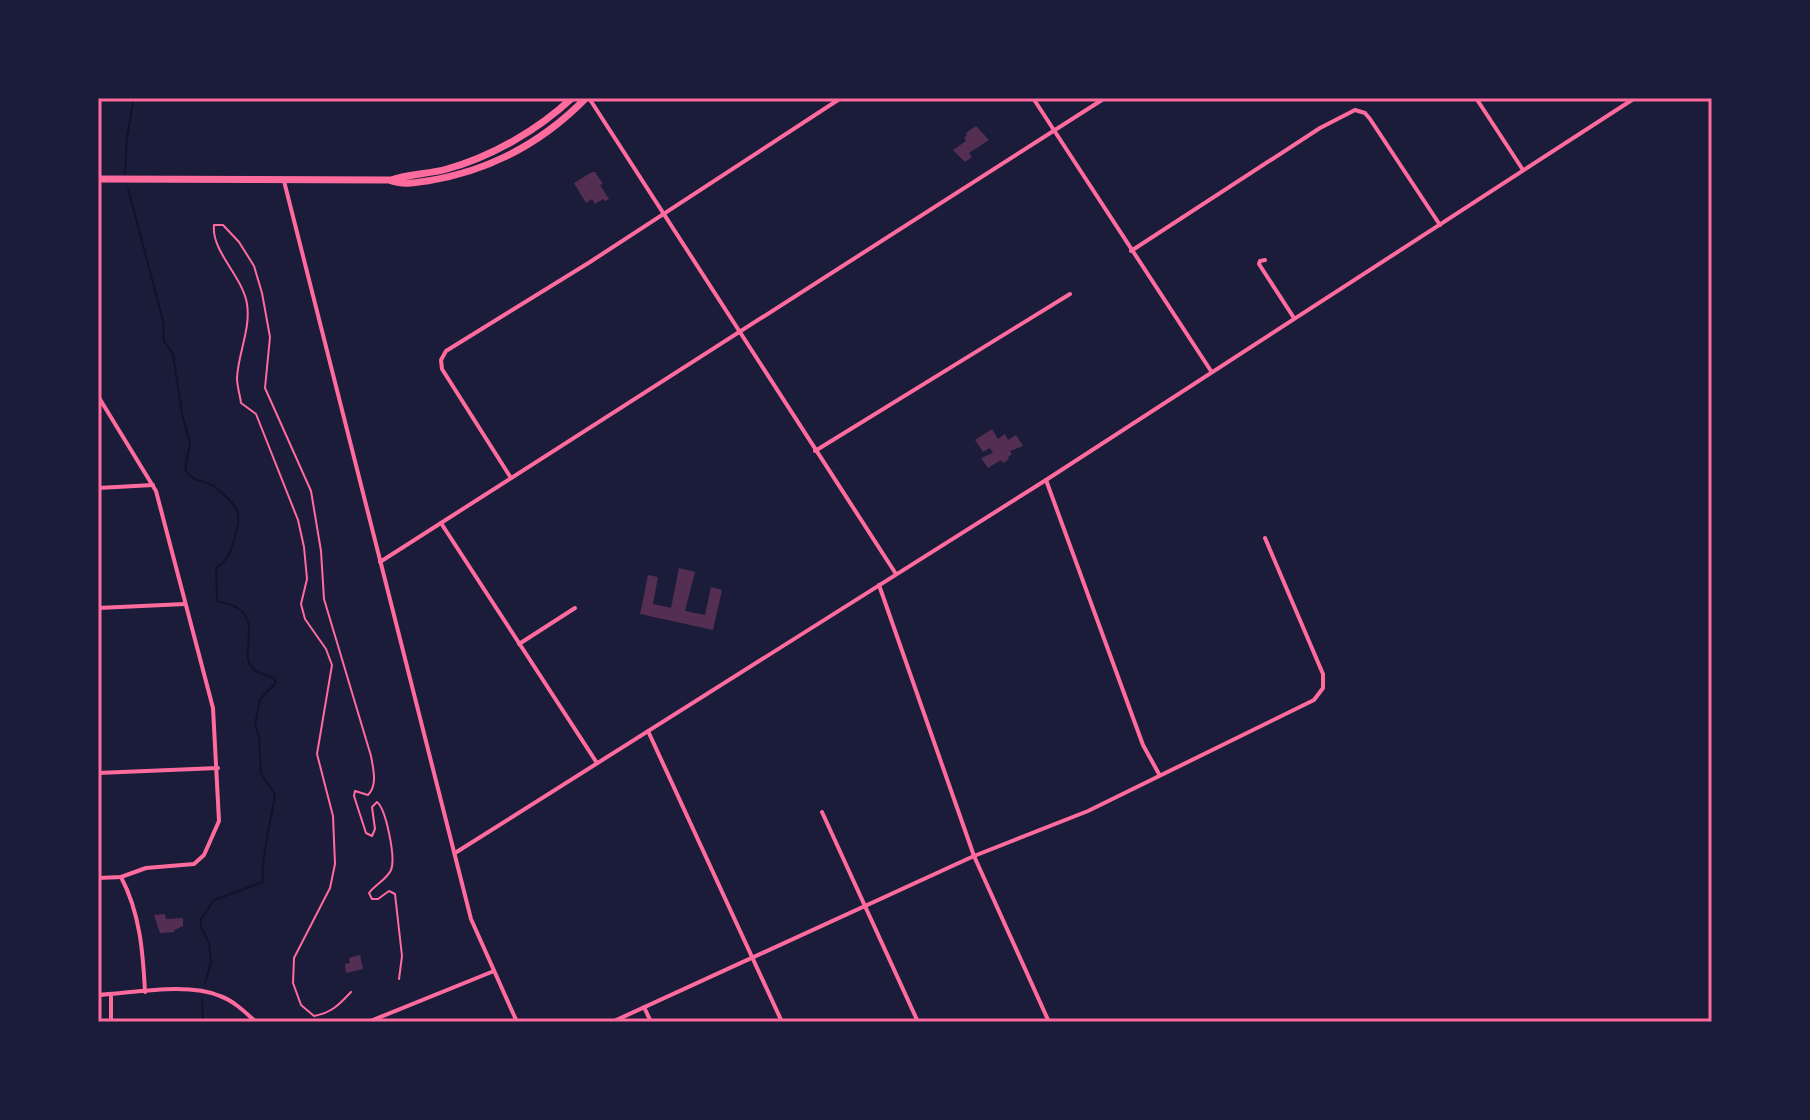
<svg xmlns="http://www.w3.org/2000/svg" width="1810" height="1120" font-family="'PT Sans',sans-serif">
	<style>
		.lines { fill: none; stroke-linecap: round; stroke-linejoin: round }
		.stream { stroke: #12122b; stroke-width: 2 }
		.building { fill: #542f53 }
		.path { stroke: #ff6b9d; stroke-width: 2 }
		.minor { stroke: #ff6b9d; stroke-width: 4 }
		.trunk { stroke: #ff6b9d; stroke-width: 7 }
		.neatline { fill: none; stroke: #ff6b9d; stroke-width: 3 }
	</style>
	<rect width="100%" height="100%" fill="#1b1b3a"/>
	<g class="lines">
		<g class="stream">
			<path d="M125,173L127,137L134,98"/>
			<path d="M128,188L163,321L164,341L173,354L182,414L190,443L185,470C192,481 201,480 212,485C215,486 219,491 222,493C239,508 242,513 235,537C231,551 229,559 216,568L217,601C223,603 230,604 236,607C264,623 235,657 256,671C261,674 269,676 274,678L276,683L260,699L255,725L259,737L261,774L275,794C272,817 260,862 263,882L214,900L201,919V927L209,943L211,962L205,983"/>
			<path d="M202,999L203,1022"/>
		</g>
	</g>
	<g class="building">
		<path d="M976,126L989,140L969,153L972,157L965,162L953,150L966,141L964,137L967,136L966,133Z"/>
		<path d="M592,172H595L603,184L600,185L609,199L605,201L603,199L595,204L592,199L586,203L574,183Z"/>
		<path d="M992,429L998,439L1005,434L1008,440L1016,435L1023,446L1010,451L1012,454L1008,457L1009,459L1003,463L1001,460L988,468L981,458L993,453L990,448L983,452L975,440Z"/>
		<path d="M679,568L695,572L685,611L705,615L711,587L722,590L713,630L640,614L648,575L658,577L653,604L671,608Z"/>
		<path d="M165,914L166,919L183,918V926L174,930L175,932L160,933L154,915Z"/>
		<path d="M360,955L363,969L346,973L345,964L350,963L349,958Z"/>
	</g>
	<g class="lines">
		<path class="path" d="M351,992C339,1005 331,1013 314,1016L301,1005L293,983L294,958L330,888L335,864L333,816L317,754L332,665L326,649L305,619L301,604L307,579L304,547L298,520L256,414L241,403C240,395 237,386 237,378C238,354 251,328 247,304C243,277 211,251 214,225H223L239,242L254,266L262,293L270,337L265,388L311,491L321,551L324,599L371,756C373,768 378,785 368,795L355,791L354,796L366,833L372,836L375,829L372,807L377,802C386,809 396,858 391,870C387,879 375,885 369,893L372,899H378L389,891L395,894L402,956L399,979"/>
		<g class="minor">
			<path d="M589,98L896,574"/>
			<path d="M1033,98L1211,371"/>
			<path d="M1476,98L1523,170"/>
			<path d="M284,181L471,919L517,1022"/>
			<path d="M1131,251L1320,128L1355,110L1365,113L1370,119L1440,225"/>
			<path d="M1265,260L1260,261L1259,264L1294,318"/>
			<path d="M98,396L156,491L213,708L219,821L204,855L194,864L146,868L121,877L98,878"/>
			<path d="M815,451L1070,294"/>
			<path d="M511,478L442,369L441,360L446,351L590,262L841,98"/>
			<path d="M1046,480L1143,745L1159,774"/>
			<path d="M98,488L153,485"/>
			<path d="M441,523L597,763"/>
			<path d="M380,562L1105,98"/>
			<path d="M879,585L974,856L1049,1022"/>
			<path d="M98,608L185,604"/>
			<path d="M519,644L575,608"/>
			<path d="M648,731L782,1022"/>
			<path d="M98,773L218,768"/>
			<path d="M822,812L918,1022"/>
			<path d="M455,853L1046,480L1635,98"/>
			<path d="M121,877C140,913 143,952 145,992"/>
			<path d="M111,994V1022"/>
			<path d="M98,995C133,993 188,982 220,996C234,1001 245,1012 256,1022"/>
			<path d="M644,1007L651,1022"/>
			<path d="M368,1022L494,971"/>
			<path d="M612,1022L974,856L1088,811L1314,700L1323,688V674L1265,538"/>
		</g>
		<g class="trunk">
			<path d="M98,179L389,180C402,185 414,183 427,181C489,171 542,143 586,98"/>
			<path d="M391,180C409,174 429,174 447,169C491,157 538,130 572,98"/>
		</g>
	</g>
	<rect width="1810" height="1120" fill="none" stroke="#1b1b3a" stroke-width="200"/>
	<rect x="100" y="100" width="1610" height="920" class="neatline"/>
</svg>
